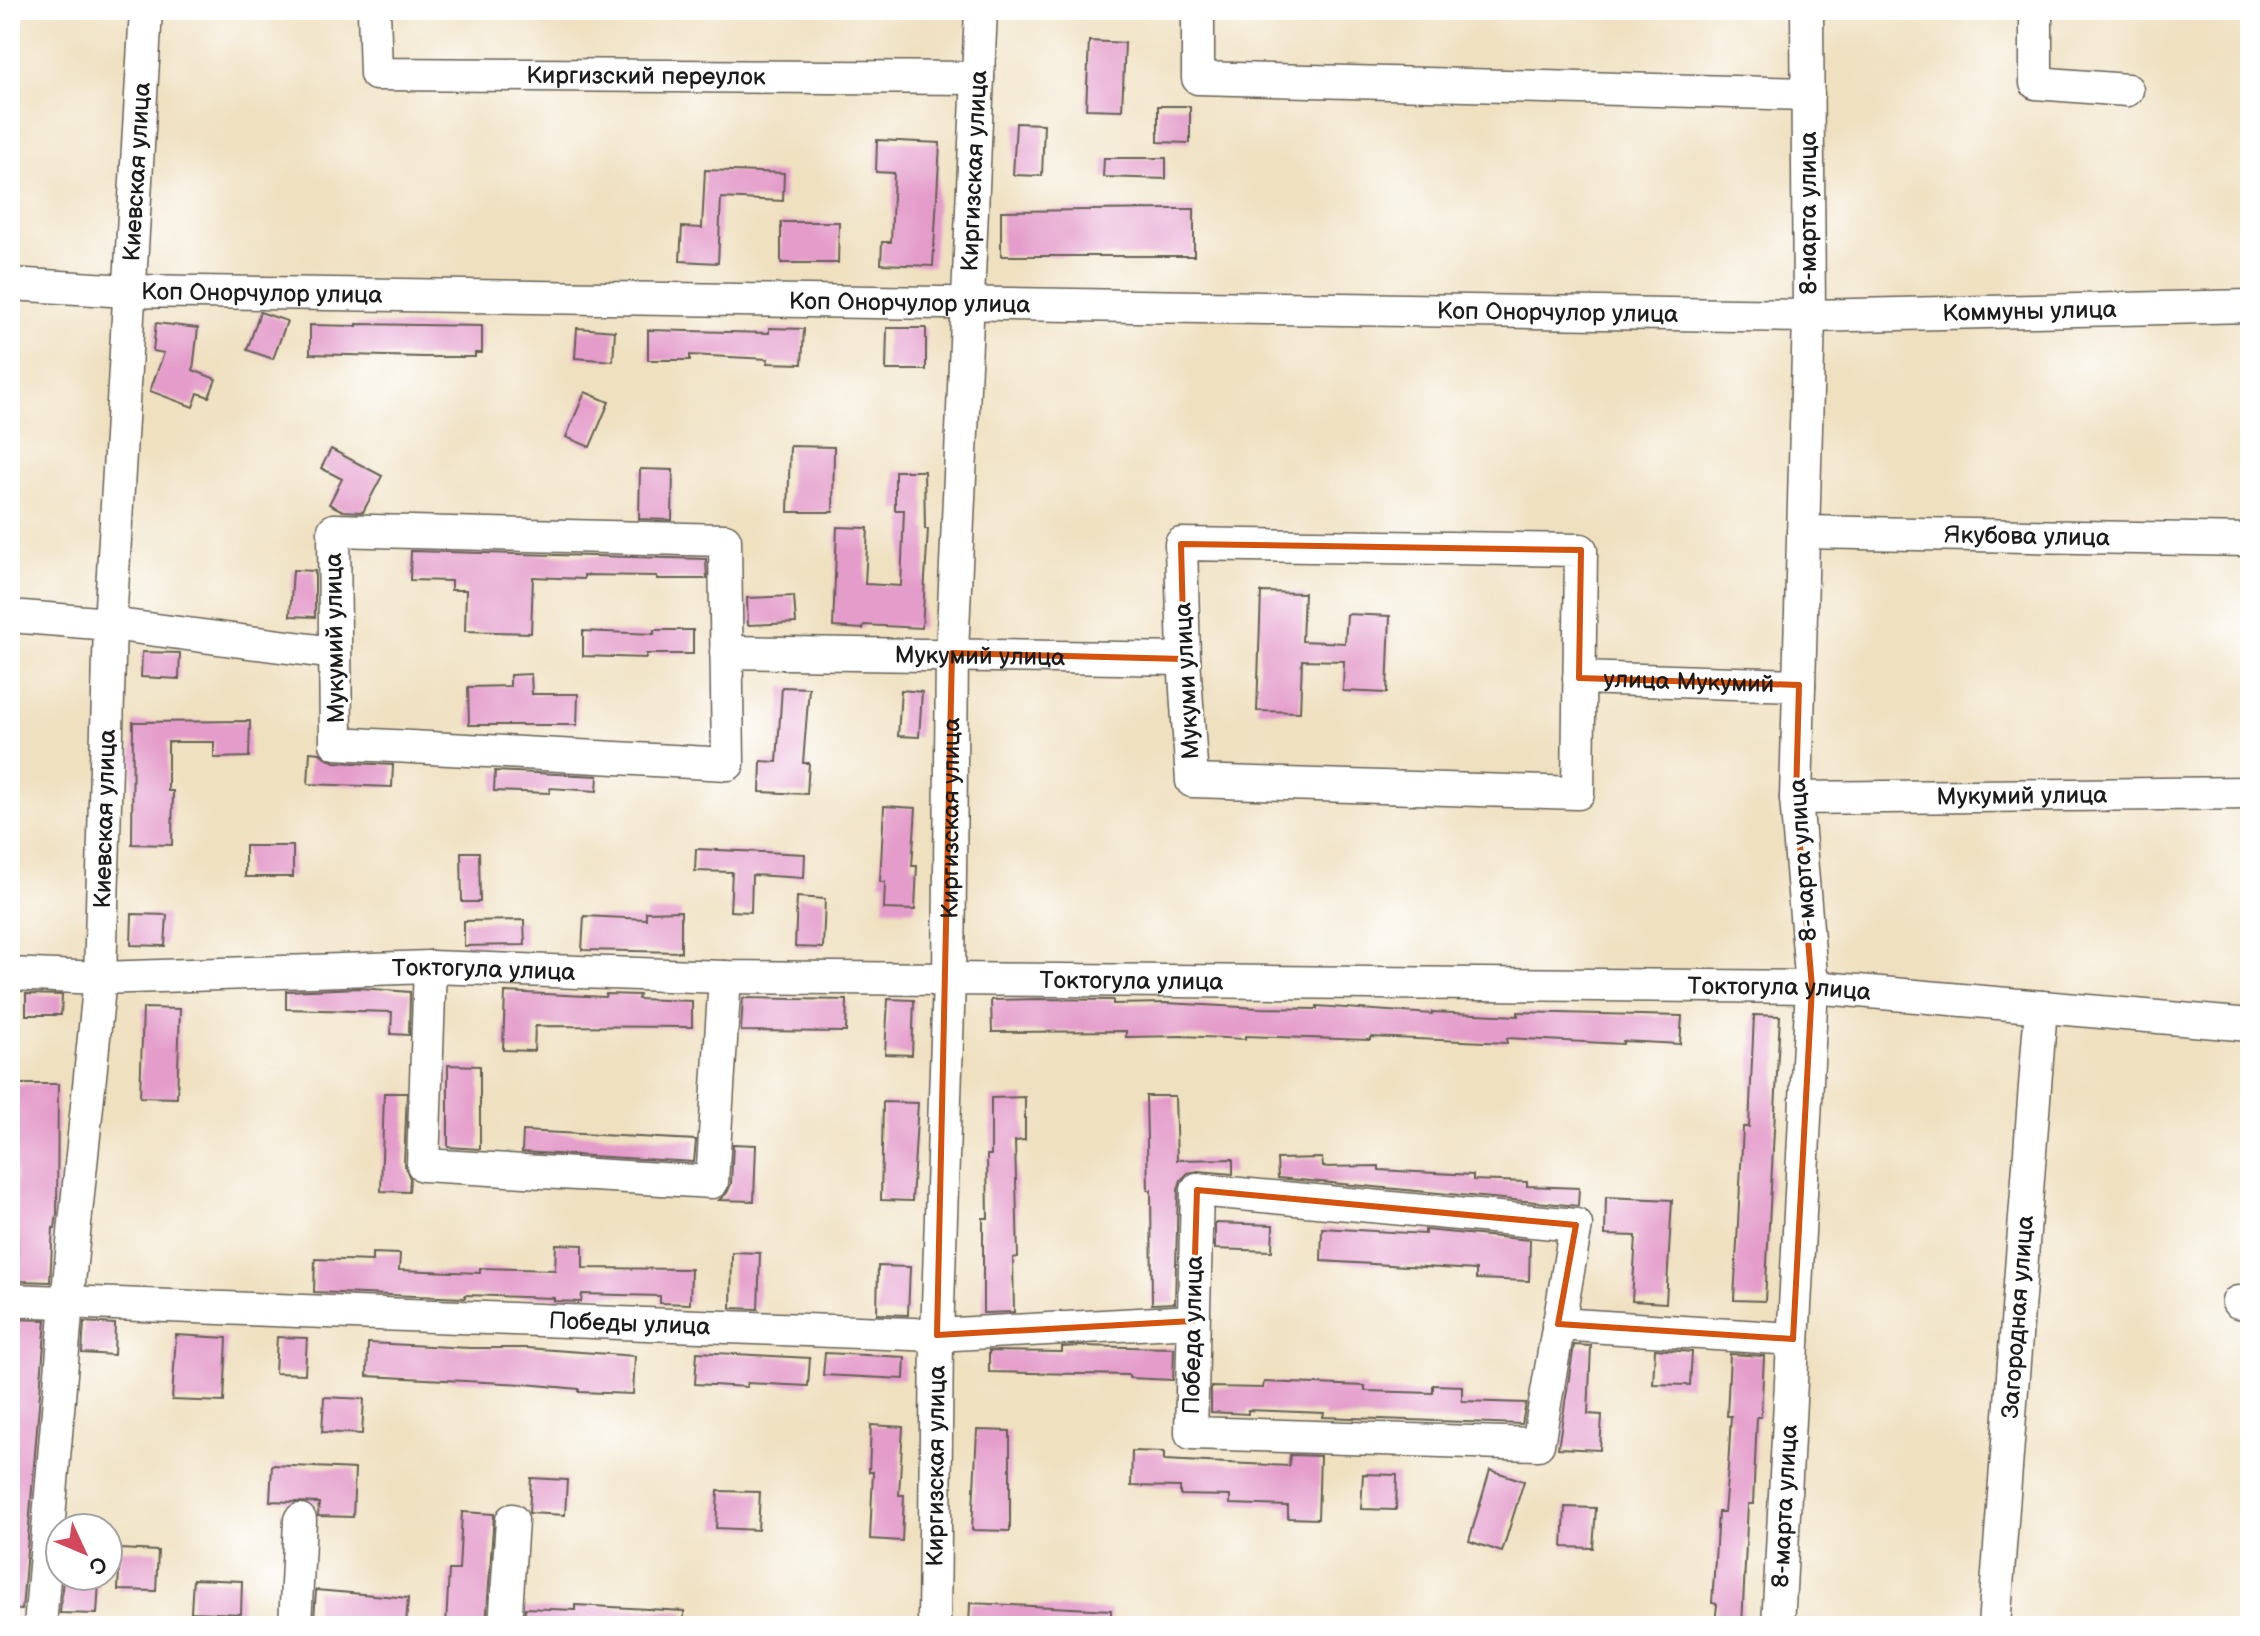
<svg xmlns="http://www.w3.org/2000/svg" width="2260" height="1636" font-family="'Balsamiq Sans',sans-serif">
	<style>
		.building { fill: #e49dcb }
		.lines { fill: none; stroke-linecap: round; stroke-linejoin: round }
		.minor-casing { stroke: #666155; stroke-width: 35 }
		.minor { stroke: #fff; stroke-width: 32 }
		.marked { fill: none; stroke: #d4530e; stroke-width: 6; stroke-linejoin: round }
		.labels { text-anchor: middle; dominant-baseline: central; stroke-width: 6; stroke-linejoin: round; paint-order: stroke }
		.street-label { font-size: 24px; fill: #1c1c1c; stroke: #fff }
	</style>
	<rect width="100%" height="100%" fill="#fff"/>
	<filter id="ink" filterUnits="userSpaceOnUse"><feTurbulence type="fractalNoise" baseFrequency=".0125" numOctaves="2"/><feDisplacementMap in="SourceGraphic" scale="16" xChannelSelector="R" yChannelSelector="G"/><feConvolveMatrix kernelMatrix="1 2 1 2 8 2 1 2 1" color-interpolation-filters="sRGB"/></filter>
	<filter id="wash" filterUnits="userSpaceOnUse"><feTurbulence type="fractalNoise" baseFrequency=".006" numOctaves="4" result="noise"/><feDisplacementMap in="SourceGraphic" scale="32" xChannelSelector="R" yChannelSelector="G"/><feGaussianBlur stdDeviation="1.8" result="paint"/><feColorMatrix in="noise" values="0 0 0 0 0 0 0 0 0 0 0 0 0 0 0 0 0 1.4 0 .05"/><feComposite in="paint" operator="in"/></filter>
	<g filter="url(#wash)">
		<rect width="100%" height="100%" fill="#efe0c0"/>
		<g id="blocks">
			<g class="building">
				<path d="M1089,41L1125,43L1122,110L1086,109Z"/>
				<path d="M1158,106H1190V143L1158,142Z"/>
				<path d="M1016,123L1044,124L1042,176L1013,175Z"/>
				<path d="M877,140L940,143L933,266L881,264L882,242H891L894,173L876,172Z"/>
				<path d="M1104,158H1166V179L1103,177Z"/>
				<path d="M705,170L784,173L783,201L721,198L718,263L680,261L682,227L702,228Z"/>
				<path d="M1172,209H1194V256H1001V211Z"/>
				<path d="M781,222H839L838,263H781Z"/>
				<path d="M260,312L287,321L273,359L247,350Z"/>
				<path d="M156,323L198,328L193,370L216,379L209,397L198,393L193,407L150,391L164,353L153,351Z"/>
				<path d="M357,324L482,326V353H475V357H424L310,354V325L357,326Z"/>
				<path d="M577,328L615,331L613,361L575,358Z"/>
				<path d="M769,328L804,329L802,364L767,363L768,359L690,355V360H648V330L769,333Z"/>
				<path d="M887,328H926V370H886Z"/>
				<path d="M585,392L609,402L590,447L566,437Z"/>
				<path d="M790,446L834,447L833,512H788Z"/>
				<path d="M331,449L382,476L363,512L343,511L329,504L342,479L321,468Z"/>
				<path d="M640,469L673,470L672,520L639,519Z"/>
				<path d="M895,471H924L925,529H928L922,628L864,625L863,629L833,627L837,527L868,528L865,584L901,586L904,510H895Z"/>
				<path d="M411,551L706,559L707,579H657V576L584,575V579L533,577L531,633L465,631L466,590H451V581L410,580Z"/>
				<path d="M293,570L315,571V617L290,616Z"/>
				<path d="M1261,592L1304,593L1302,641L1345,643L1347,614L1390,616L1387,693L1343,691L1344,661L1302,660L1300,712L1257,711Z"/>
				<path d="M794,596L796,623L748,625L747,598Z"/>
				<path d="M654,630H693V654H646V658L583,656V631L654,634Z"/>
				<path d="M142,652L180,653L179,679L141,677Z"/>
				<path d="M531,674L532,694H578L577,725H469L468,687L510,686V675Z"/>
				<path d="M782,687L809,688L803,763H809L807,794L760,792L761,761L777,762Z"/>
				<path d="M901,690L922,692L919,737L898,736Z"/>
				<path d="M250,721L249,757L214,758V742H168V791H173L172,845L132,844L133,722Z"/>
				<path d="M310,752L320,753L327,759L335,762L393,765L392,787L308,784Z"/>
				<path d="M495,771L598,776L597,791L550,788V793L494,791Z"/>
				<path d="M884,806L916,808L912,866H917L915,910L884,909L885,882H880Z"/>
				<rect x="245" y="846" width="48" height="31"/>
				<path d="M696,849L805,854L804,878L752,875L751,912L730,911L732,872L695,871Z"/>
				<path d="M461,852H479L480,902H462Z"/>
				<path d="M797,897L825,899L823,948L795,947Z"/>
				<path d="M681,911V952L582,950L584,916L646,919V912Z"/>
				<path d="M132,914L167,915L165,946L131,945Z"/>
				<path d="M524,920L525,945L464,946V921Z"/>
				<path d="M360,988L410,992L409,1035L391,1034L392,1012L286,1009V991Z"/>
				<path d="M505,992L605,997L606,994L639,995L638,999L692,1001V1027L535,1026L534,1051L503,1050Z"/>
				<path d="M26,994L62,995L61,1015H26Z"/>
				<path d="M743,998L847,1000L846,1032L741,1031Z"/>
				<path d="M888,999L914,1000L912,1055L885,1054Z"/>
				<path d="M1036,999L1113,1000V1004L1166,1003L1259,1008L1317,1009V1006L1432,1014V1012L1518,1016V1012L1682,1016L1680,1044L1623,1041V1044L1507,1038V1043L1371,1037V1040L1245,1036V1039L1182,1036L1126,1037V1031L992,1032L991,1000Z"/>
				<path d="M143,1008L180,1009L177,1098L140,1097Z"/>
				<path d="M1754,1015L1780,1016L1765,1301L1734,1300L1743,1127H1749Z"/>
				<path d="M448,1065L480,1066V1149L448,1147Z"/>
				<path d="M14,1084H58L57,1214L55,1228H53L50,1282L18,1281Z"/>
				<path d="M384,1093H407L404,1164L410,1178L409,1192L381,1191Z"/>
				<path d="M1146,1096H1175L1177,1160L1233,1159V1174L1198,1171L1188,1173L1181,1180L1178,1190L1175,1303L1152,1304L1151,1190H1148Z"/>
				<path d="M1025,1097V1140L1015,1141L1018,1257L1013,1258L1014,1312L983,1313V1218H988L987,1155H991V1098Z"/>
				<path d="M883,1102L918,1103L912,1201L881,1200Z"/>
				<path d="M523,1131L696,1140L694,1162L522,1152Z"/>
				<path d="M733,1144L756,1145L754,1201L719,1200L727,1193L731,1184Z"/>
				<path d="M1322,1158L1323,1167L1379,1166V1170L1473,1175V1180L1527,1182V1186L1579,1188L1578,1206L1278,1178L1277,1159Z"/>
				<path d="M1606,1197L1672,1200L1666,1303L1632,1301L1636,1236L1605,1235Z"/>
				<path d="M1215,1223L1273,1225L1272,1251L1215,1249Z"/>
				<path d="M1322,1228L1425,1234V1230L1530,1240L1529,1281L1476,1279V1270L1321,1261Z"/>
				<path d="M556,1244L583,1245V1268L691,1269L690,1304L660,1303V1296L582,1294L581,1302L554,1301V1298L465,1295V1298L314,1292L315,1259L372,1261V1253L400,1254L399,1270L480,1273V1268L555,1270Z"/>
				<path d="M732,1252L760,1253L758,1309L731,1308Z"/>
				<path d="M878,1266L910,1267L908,1315L877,1314Z"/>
				<path d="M10,1319L46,1320L22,1610L10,1609Z"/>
				<path d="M84,1322L115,1324L114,1355L82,1353Z"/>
				<path d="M176,1335L227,1338L224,1402L172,1400Z"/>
				<path d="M277,1337L307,1338L305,1374L275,1373Z"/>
				<path d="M368,1343L470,1348H527L635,1356L633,1394L579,1392V1389L525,1384L367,1376Z"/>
				<path d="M1574,1345L1591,1346L1588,1414L1602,1415L1600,1450L1558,1448Z"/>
				<path d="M1079,1346L1174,1348L1173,1380L1129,1378V1375L989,1372V1351L1062,1352V1347Z"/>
				<path d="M1655,1349L1692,1352L1690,1385L1653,1384Z"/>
				<path d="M697,1352L810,1358L808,1386L747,1383V1387L695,1384Z"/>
				<path d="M825,1353L905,1357L904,1379L823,1375Z"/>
				<path d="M1730,1354L1764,1356L1761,1417H1757L1753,1504H1748L1742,1626H1715L1717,1604L1712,1603L1715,1560L1718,1512H1724L1728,1468L1731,1416H1727Z"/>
				<path d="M1264,1382L1365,1386V1391L1433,1393V1385L1462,1386V1401L1526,1403L1522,1424L1323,1417L1324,1413L1248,1410V1414L1211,1412V1387L1263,1388Z"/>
				<path d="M324,1397L364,1399L362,1434L322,1432Z"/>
				<path d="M871,1425L903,1427L899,1495H904L902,1541L870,1539L873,1472H869Z"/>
				<path d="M977,1430L1010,1431V1531L972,1530Z"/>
				<path d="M1132,1451L1164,1452V1460L1289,1466L1290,1455L1320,1456L1318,1519L1288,1518V1506L1230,1504V1496L1180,1495V1487L1131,1486Z"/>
				<path d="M272,1465L355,1469L353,1517L318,1516L319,1503L270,1501Z"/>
				<path d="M1490,1470L1524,1481L1502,1552L1469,1541Z"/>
				<path d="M1363,1474L1397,1475L1396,1510L1361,1509Z"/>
				<path d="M531,1478L567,1480L565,1515L529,1513Z"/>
				<path d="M718,1491L760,1492L758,1530L716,1528Z"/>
				<path d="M1565,1507L1596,1508L1593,1548L1563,1547Z"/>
				<path d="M462,1512L494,1514L486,1626H446L449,1570H459Z"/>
				<path d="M120,1549L158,1551L156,1591L118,1590Z"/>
				<path d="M63,1579L99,1581L97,1614L60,1613Z"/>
				<path d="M193,1579L242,1581L241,1614L191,1612Z"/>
				<path d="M316,1590L408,1598L406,1624L314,1620Z"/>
				<path d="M970,1603L1111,1610V1626H969Z"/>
				<path d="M575,1605L684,1611V1626H524L525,1608L575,1610Z"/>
			</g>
		</g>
	</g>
	<g filter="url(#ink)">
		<use href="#blocks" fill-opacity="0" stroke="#666155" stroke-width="2"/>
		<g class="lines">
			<defs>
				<g id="minor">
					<path id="s1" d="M374,10L376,74L978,78"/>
					<path d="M1198,10V78L1808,94"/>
					<path d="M2036,10V83L2127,90"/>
					<path id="s2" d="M10,284L128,291L1809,316L2250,306"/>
					<path d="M334,530L725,540L728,764L336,743Z"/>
					<path id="s3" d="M1803,532L2250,540"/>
					<path d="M1181,544L1581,550L1578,793L1192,781L1184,659Z"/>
					<path d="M10,616L110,624L334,653"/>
					<path id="s4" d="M726,652L1184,659"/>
					<path id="s5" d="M1579,678L1799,685"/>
					<path id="s6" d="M1796,798L2250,793"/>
					<path d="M430,967L423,1165L712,1182L725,977"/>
					<path id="s7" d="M10,974L100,978L430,967L725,977L1812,987L2250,1025"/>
					<path d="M1197,1190L1576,1225L1538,1444L1191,1433Z"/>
					<path id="s8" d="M10,1300L937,1335L1193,1321"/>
					<path d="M2238,1302L2250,1304"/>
					<path d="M1558,1324L1793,1339"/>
					<path id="s9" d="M40,1626L67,1302L100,978L110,624L146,10"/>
					<path d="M295,1626L300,1520"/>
					<path d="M505,1626L512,1520"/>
					<path id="s10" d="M934,1626L937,1335L949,980L952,653L981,10"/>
					<path id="s11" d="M1778,1626L1812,987L1796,798L1809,316L1807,10"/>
					<path id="s12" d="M1994,1626L2041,1007"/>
				</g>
			</defs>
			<use href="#minor" class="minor-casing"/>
			<use href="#minor" class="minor"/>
		</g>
	</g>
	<path class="marked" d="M1181,544L1581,550L1579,678L1799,685L1796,798L1812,987L1793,1339L1558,1324L1576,1225L1197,1190L1193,1321L937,1335L952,653L1184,659Z"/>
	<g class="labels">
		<g class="street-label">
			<text stroke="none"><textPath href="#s1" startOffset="334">Киргизский переулок</textPath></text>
			<text stroke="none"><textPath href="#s10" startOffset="1456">Киргизская улица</textPath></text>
			<text stroke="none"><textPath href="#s9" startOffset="1458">Киевская улица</textPath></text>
			<text transform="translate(1808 213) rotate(-90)">8-марта улица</text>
			<text stroke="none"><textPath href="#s2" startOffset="252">Коп Онорчулор улица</textPath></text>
			<text stroke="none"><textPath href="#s2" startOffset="900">Коп Онорчулор улица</textPath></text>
			<text stroke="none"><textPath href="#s2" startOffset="2020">Коммуны улица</textPath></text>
			<text stroke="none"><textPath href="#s2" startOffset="1548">Коп Онорчулор улица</textPath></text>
			<text stroke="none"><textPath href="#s3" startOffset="224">Якубова улица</textPath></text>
			<text transform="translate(335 638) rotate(-91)">Мукумий улица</text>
			<text stroke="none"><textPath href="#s4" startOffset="254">Мукумий улица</textPath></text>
			<text transform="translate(1187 681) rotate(-93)">Мукуми улица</text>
			<text stroke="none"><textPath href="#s5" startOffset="110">улица Мукумий</textPath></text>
			<text stroke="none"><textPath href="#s6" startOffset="226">Мукумий улица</textPath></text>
			<text stroke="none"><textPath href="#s10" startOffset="808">Киргизская улица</textPath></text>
			<text stroke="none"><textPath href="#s9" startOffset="810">Киевская улица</textPath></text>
			<text transform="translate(1803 860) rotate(-94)">8-марта улица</text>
			<text stroke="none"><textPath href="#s7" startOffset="474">Токтогула улица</textPath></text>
			<text stroke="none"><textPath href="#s7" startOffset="1122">Токтогула улица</textPath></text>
			<text stroke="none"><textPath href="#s7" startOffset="1770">Токтогула улица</textPath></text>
			<text stroke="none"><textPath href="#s12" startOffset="310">Загородная улица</textPath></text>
			<text stroke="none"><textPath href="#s8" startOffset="620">Победы улица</textPath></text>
			<text transform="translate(1193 1335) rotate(-89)">Победа улица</text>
			<text stroke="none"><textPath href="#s10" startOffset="160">Киргизская улица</textPath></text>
			<text stroke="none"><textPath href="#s11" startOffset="120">8-марта улица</textPath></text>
		</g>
	</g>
	<rect width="2260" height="1636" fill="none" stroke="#fff" stroke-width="40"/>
	<g transform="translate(84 1552) rotate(134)"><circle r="38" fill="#ffffff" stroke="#a4a4a4" stroke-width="2"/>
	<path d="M0-6L14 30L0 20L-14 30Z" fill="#d1495b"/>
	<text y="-12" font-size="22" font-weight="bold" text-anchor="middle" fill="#1c1c1c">С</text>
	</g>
</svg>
